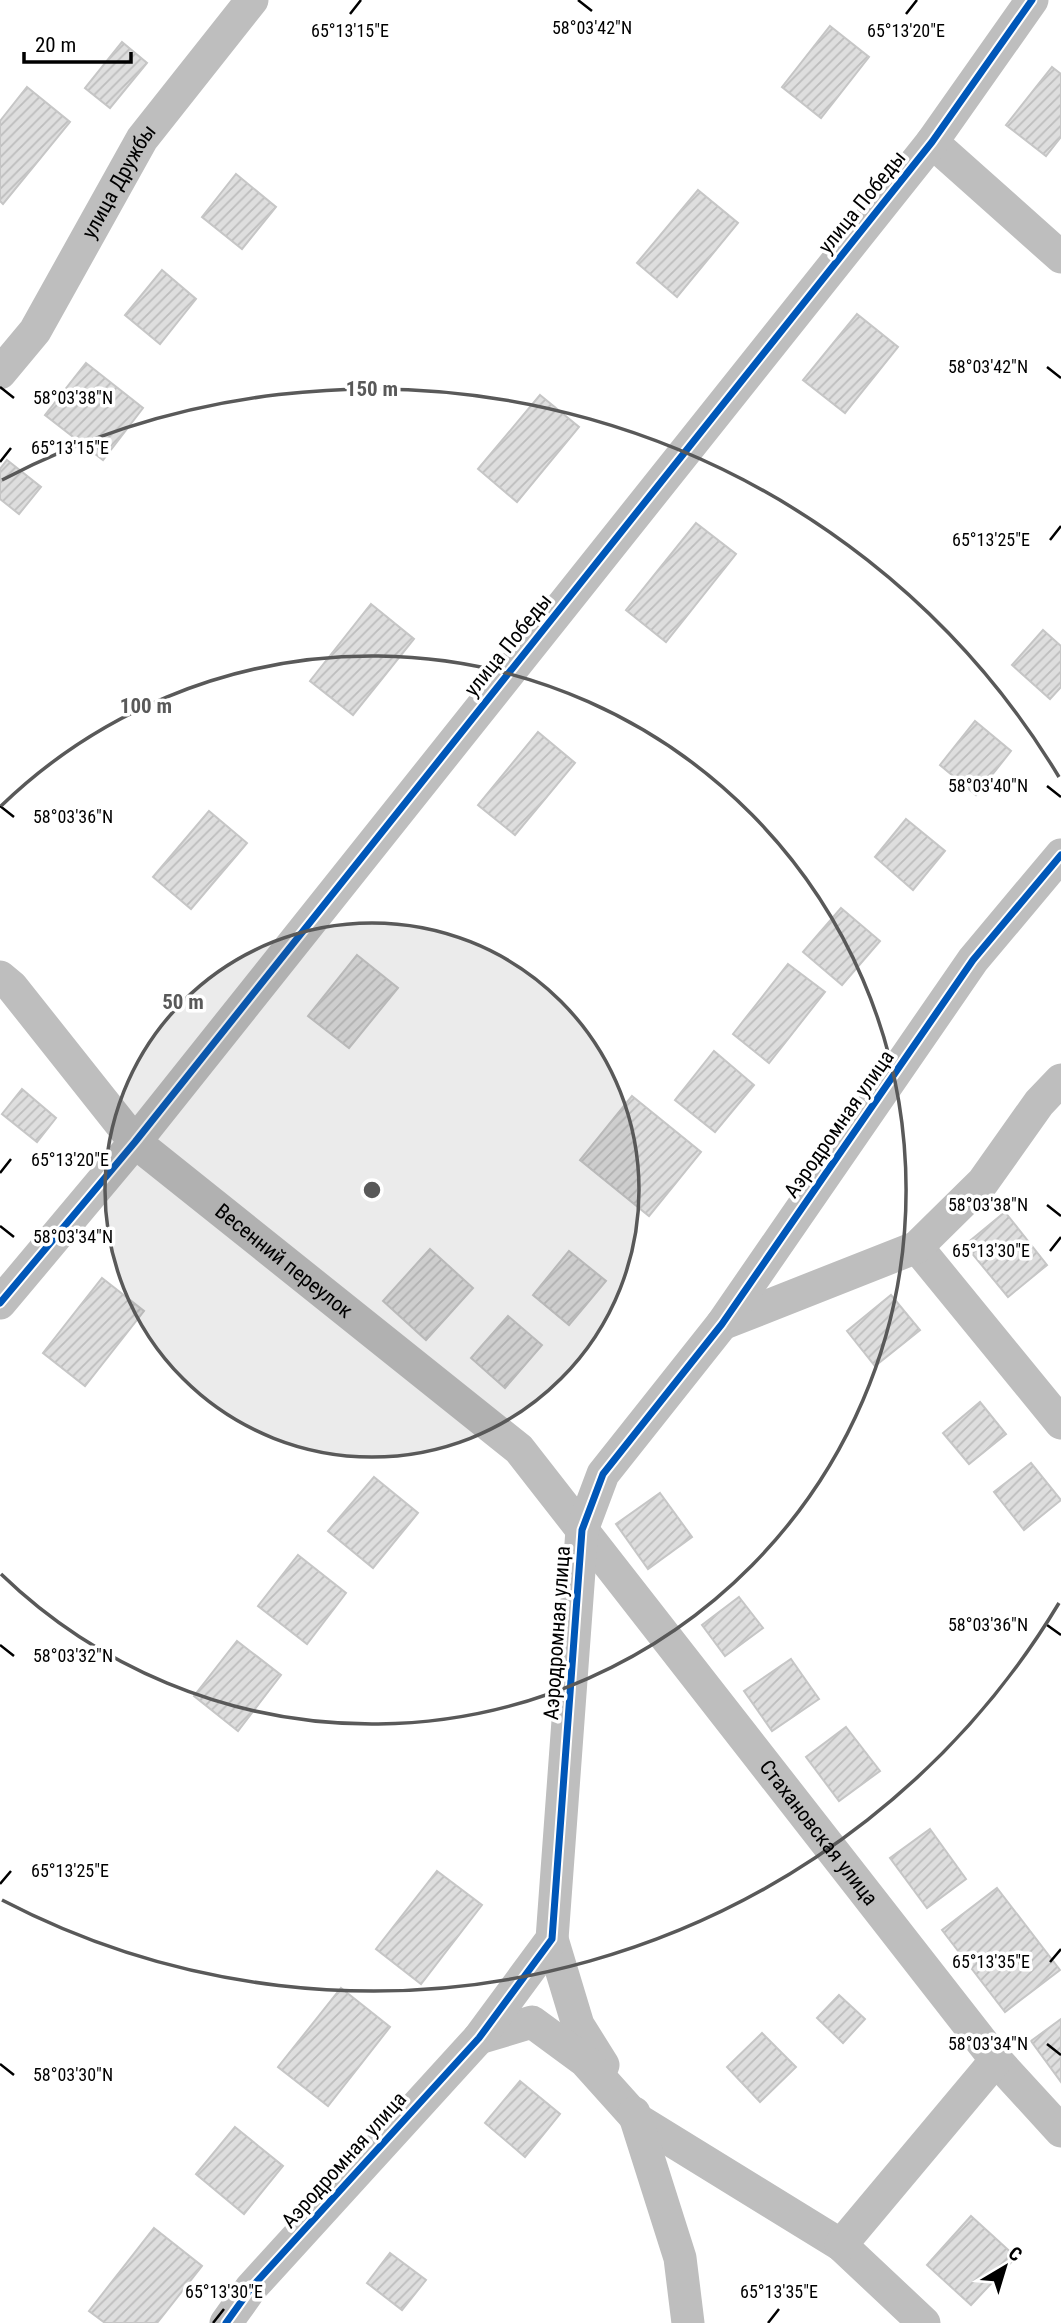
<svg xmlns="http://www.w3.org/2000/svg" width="1061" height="2323" font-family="'Roboto Condensed',sans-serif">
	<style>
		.building { fill: url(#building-hatch); stroke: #c6c6c6; stroke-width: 2 }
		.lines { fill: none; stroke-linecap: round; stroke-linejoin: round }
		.minor { stroke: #bebebe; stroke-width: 33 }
		.cycleway-casing { stroke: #fff; stroke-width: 11 }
		.cycleway { stroke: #0057b8; stroke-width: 7 }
		.ticks { fill: none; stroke: #000; stroke-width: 2.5 }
		.ring { fill: none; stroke: #595959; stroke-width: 3.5 }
		.labels { text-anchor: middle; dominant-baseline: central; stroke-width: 7; stroke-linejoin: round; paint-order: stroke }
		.street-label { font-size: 21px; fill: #000; stroke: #fff }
		.ticks-label { font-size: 18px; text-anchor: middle; fill: #000; stroke: #fff; stroke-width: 7; stroke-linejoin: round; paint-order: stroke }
		.centre { fill: #595959; stroke: #fff; stroke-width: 3.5 }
		.ring-label { font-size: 21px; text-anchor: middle; font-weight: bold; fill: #595959; stroke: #fff; stroke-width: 7; stroke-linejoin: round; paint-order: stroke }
	</style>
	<defs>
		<pattern id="building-hatch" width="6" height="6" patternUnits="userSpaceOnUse" patternTransform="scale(1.75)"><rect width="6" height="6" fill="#dedede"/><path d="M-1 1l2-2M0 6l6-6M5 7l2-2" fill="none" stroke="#bdbdbd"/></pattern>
	</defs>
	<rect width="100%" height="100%" fill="#fff"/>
	<g class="building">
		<path d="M830,26L869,57L821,118L782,87Z"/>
		<path d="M122,42L147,63L110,108L85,88Z"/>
		<path d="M1052,67L1061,74V137L1046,156L1006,125Z"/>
		<path d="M27,87L70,122L3,204L0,201V121Z"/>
		<path d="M236,174L276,207L242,249L202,217Z"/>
		<path d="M698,190L738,223L677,297L637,263Z"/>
		<path d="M162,270L196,299L160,344L125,315Z"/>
		<path d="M857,314L898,347L845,413L803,380Z"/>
		<path d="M86,363L143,408L103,460L45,415Z"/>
		<path d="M540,395L579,427L517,502L478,469Z"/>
		<path d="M7,460L41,487L19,514L0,499V469Z"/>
		<path d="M696,523L736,554L666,642L626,610Z"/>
		<path d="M371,604L414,639L353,715L310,681Z"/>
		<path d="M1043,630L1061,646V687L1050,699L1012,665Z"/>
		<path d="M975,721L1011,751L976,795L940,765Z"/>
		<path d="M538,732L575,763L515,835L478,805Z"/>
		<path d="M209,811L247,843L191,909L153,877Z"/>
		<path d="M906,819L945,851L913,890L875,857Z"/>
		<path d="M841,908L880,941L842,985L803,952Z"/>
		<path d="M357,955L398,988L349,1048L308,1016Z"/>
		<path d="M788,964L825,992L769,1063L733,1034Z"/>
		<path d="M714,1051L754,1085L715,1132L675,1100Z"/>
		<path d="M22,1089L56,1118L37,1142L2,1114Z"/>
		<path d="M632,1096L701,1152L649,1216L580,1160Z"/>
		<path d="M1005,1212L1047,1265L1008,1297L965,1245Z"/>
		<path d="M430,1249L473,1288L426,1340L383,1301Z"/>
		<path d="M569,1251L606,1281L569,1325L533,1295Z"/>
		<path d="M102,1278L144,1311L85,1386L43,1353Z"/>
		<path d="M891,1295L920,1330L875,1366L847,1331Z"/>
		<path d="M508,1316L542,1345L505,1388L471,1358Z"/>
		<path d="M980,1402L1006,1434L969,1464L943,1433Z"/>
		<path d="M1031,1463L1061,1500L1024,1530L994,1492Z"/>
		<path d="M374,1477L418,1513L373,1568L328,1531Z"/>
		<path d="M660,1493L692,1537L648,1569L616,1524Z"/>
		<path d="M298,1555L346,1593L307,1644L258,1606Z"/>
		<path d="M739,1597L763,1628L725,1656L702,1625Z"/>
		<path d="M237,1641L281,1675L238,1731L194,1696Z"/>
		<path d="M791,1659L819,1699L772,1731L744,1691Z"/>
		<path d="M846,1727L880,1771L839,1801L806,1757Z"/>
		<path d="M930,1829L966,1879L927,1908L890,1858Z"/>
		<path d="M437,1871L482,1905L421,1984L376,1949Z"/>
		<path d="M997,1888L1060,1970L1005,2012L942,1930Z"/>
		<path d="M341,1988L390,2027L328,2106L278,2067Z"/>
		<path d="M839,1995L865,2019L843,2043L817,2018Z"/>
		<path d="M1061,2019V2082L1031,2041Z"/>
		<path d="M762,2033L796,2067L760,2102L727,2067Z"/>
		<path d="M520,2081L560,2114L525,2157L485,2123Z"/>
		<path d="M235,2127L283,2166L244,2214L196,2174Z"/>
		<path d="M971,2216L1016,2257L971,2305L927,2265Z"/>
		<path d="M154,2228L202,2266L157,2323H105L89,2311Z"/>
		<path d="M390,2253L426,2280L402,2310L367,2283Z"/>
	</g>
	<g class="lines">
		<g class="minor">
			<path d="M932,142L1061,257"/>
			<path id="s1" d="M0,373L35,331L142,139L252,0"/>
			<path id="s2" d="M0,977L12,987L135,1142L519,1449L996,2060L1061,2131"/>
			<path d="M917,1247L1061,1423"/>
			<path d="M0,1303L135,1142L932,142L1032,0"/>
			<path d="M722,1324L917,1247L983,1182L1039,1103L1061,1080"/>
			<path d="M552,1939L578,2025L603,2065"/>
			<path d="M479,2038L532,2022L585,2061L638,2120L841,2245L924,2323"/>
			<path d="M634,2113L680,2258L688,2323"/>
			<path d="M841,2245L996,2060"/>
			<path d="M226,2323L251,2288L479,2038L552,1939L582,1530L603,1474L722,1324L973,960L1061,855"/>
		</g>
		<defs>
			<g id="cycleway">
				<path d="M0,1303L135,1142L932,142L1032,0"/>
				<path d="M226,2323L251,2288L479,2038L552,1939L582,1530L603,1474L722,1324L973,960L1061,855"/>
			</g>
		</defs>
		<use href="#cycleway" class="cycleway-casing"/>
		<use href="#cycleway" class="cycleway"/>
	</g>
	<path class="ticks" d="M578,0L592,11M350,14L361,0M906,14L917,0M1047,367L1061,378M0,387L14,398M0,462L11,448M1050,540L1061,526M1047,786L1061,797M0,806L14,817M0,1173L11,1159M1047,1205L1061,1216M0,1226L14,1237M1050,1251L1061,1237M1047,1625L1061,1635M0,1645L14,1656M0,1884L11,1871M1050,1962L1061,1949M1047,2044L1061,2055M0,2064L14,2075M213,2323L224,2309M768,2323L779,2309"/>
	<circle cx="372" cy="1190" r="267" fill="#595959" fill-opacity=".12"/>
	<g class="ring">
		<circle cx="372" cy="1190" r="267"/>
		<path d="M1 806A534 534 0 1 1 1 1574"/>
		<path d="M1059 1603A801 801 0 0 1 2 1900M2 480A801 801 0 0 1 1059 777"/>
	</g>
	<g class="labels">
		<g class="street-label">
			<text stroke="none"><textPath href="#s1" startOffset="226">улица Дружбы</textPath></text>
			<text transform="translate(862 202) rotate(-51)">улица Победы</text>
			<text transform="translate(508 645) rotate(-51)">улица Победы</text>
			<text transform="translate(839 1124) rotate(-55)">Аэродромная улица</text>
			<text stroke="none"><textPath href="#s2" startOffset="404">Весенний переулок</textPath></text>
			<text transform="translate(557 1633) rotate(-86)">Аэродромная улица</text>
			<text stroke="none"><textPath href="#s2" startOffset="1192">Стахановская улица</textPath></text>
			<text transform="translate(344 2160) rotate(-48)">Аэродромная улица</text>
		</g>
	</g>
	<g class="ticks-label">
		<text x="592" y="34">58°03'42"N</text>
		<text x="350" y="37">65°13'15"E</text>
		<text x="906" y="37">65°13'20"E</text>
		<text x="988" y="373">58°03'42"N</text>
		<text x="73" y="404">58°03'38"N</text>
		<text x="70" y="454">65°13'15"E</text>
		<text x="991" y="546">65°13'25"E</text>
		<text x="988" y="792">58°03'40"N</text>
		<text x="73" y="823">58°03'36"N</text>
		<text x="70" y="1166">65°13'20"E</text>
		<text x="988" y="1211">58°03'38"N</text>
		<text x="73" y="1243">58°03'34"N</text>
		<text x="991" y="1257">65°13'30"E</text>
		<text x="988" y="1631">58°03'36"N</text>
		<text x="73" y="1662">58°03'32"N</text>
		<text x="70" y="1877">65°13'25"E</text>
		<text x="991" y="1968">65°13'35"E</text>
		<text x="988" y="2050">58°03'34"N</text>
		<text x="73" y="2081">58°03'30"N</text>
		<text x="224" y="2298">65°13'30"E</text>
		<text x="779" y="2298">65°13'35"E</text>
	</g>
	<circle cx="372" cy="1190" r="10" class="centre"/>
	<g class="ring-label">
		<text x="372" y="396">150 m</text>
		<text x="146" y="713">100 m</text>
		<text x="183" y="1009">50 m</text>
	</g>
	<g transform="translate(1005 2267) rotate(38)" stroke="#ffffff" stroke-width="5" paint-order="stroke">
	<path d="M0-5L12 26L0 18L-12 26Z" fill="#000000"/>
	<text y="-10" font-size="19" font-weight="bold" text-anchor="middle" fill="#000000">С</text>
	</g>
	<path d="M24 52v10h107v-10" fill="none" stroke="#000000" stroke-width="3.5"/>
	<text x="35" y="52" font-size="21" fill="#000000" stroke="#ffffff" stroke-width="5" paint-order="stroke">20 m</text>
</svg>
